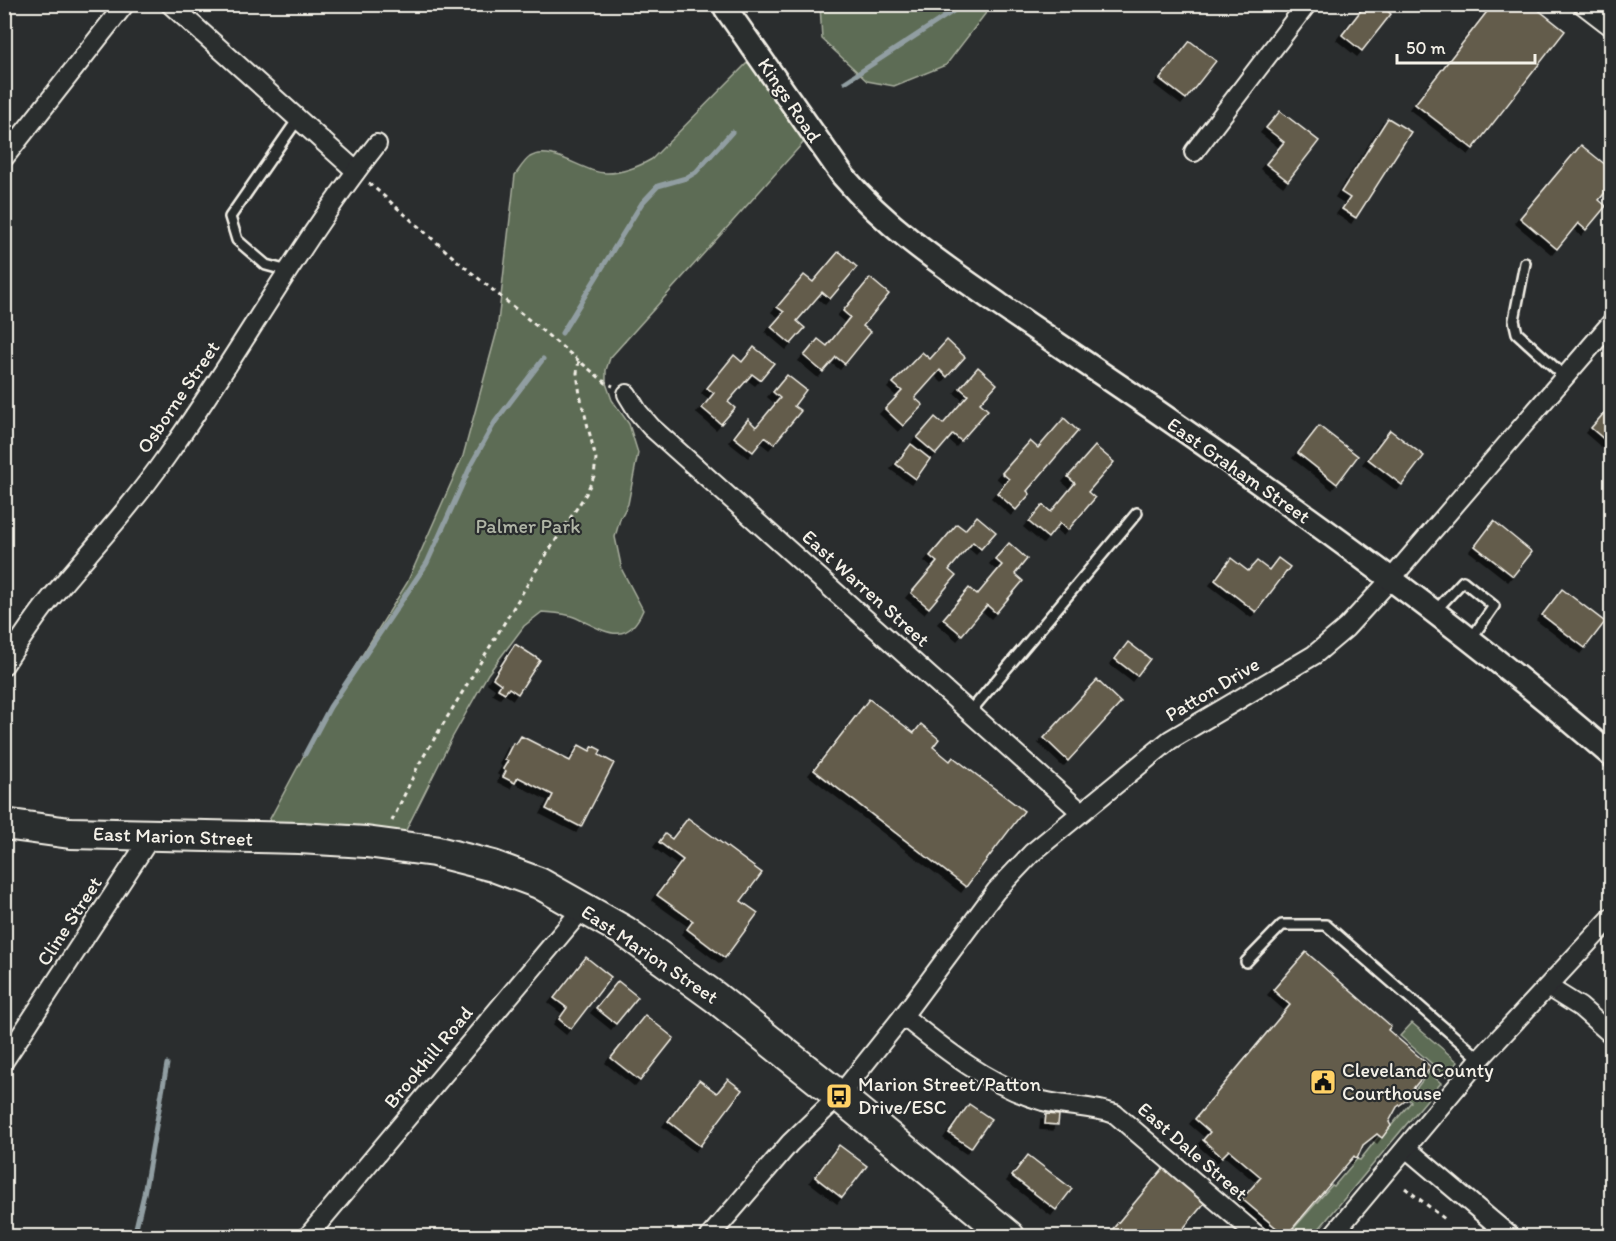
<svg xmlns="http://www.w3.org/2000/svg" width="1616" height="1241" font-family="Itim,sans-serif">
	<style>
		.green { fill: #5d6c55; stroke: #a8ae9e; stroke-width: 1.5 }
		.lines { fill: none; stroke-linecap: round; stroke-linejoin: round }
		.stream { stroke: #919ea2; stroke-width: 5 }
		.building { fill: #645c4c; stroke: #f4f1e8; stroke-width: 1.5; filter: url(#shadow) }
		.service-casing { stroke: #f4f1e8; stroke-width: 14 }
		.minor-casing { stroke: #f4f1e8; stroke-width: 22 }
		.tertiary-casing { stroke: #f4f1e8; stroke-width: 27 }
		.primary-casing { stroke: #f4f1e8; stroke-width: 34 }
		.path { stroke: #f4f1e8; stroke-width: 3; stroke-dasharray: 4.5 4.5; stroke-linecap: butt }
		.service { stroke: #2a2d2e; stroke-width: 9 }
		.minor { stroke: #2a2d2e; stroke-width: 18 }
		.tertiary { stroke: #2a2d2e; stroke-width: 22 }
		.primary { stroke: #2a2d2e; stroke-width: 30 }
		.labels { text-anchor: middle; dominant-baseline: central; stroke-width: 4.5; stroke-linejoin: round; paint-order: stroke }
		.street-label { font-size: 20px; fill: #f4f1e8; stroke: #2a2d2e }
		.park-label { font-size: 20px; fill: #b0b5a6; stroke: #2a2d2e }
		.poi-label { font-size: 20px; fill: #f4f1e8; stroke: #2a2d2e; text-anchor: start }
	</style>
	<defs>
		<filter id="shadow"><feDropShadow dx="-5" dy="5" stdDeviation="0" flood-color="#0009"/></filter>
	</defs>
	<rect width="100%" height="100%" fill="#2a2d2e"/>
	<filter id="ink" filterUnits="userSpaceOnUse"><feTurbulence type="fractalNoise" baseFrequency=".0167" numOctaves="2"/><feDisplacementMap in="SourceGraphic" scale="12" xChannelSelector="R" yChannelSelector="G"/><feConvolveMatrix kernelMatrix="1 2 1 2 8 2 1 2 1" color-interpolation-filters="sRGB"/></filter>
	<g filter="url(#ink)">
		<g class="green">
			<path d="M820,5V4L992,5L946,65L894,86L867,81L822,39Z"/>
			<path d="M758,52L812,133L610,358L606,370V383L612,400L629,424L638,453L628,504L620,519L615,537L622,570L643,610C626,650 602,629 574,617C564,613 552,613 542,612L524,626L488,674L452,738L398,846L259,839L330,707L407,583L463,456L497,331L515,175C519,170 524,161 530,157C553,144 584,174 607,173C623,173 638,167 652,159Z"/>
			<path d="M1412,1023L1458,1062L1446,1076L1400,1036Z"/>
			<path d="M1429,1072L1441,1083L1313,1236H1287L1332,1185L1334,1186L1357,1159L1360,1160L1379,1136L1382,1137L1411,1102L1408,1099Z"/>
		</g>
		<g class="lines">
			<g class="stream">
				<path d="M845,82L964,4"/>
				<path d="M562,333L642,203L658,186L686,178L696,172L732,132"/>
				<path d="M305,754L330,707L427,563L472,463L495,422L543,359"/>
				<path d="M134,1236L144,1194L167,1064"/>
			</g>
		</g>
		<g class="building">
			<path d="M1366,4H1379L1391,14L1362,51L1342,35Z"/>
			<path d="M1493,4H1531L1565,31L1473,149L1415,104Z"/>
			<path d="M1190,41L1216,61L1186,99L1160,79Z"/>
			<path d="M1280,111L1319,141L1288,181L1266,164L1284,142L1266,128Z"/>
			<path d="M1388,118L1411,132L1356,218L1342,209L1350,198L1341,192Z"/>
			<path d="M1581,145L1612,170V184L1599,200L1606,206L1586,230L1578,223L1557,249L1520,218Z"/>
			<path d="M839,251L857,267L830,299L822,292L797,321L805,328L791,344L771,327L784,312L777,307L804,275L813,282Z"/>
			<path d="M870,278L889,294L863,326L871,332L845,364L836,357L823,372L804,356L818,339L827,346L850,317L843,311Z"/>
			<path d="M947,340L965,357L947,377L940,370L915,398L923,405L903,426L885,409L902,391L893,383L922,352L930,359Z"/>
			<path d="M754,347L774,363L760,380L752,374L728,402L735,408L721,424L702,408L714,393L707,388L734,355L742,362Z"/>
			<path d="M978,367L997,384L980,403L988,410L961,441L953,434L936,454L917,438L935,417L943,424L968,395L960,388Z"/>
			<path d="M787,375L806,390L794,406L801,411L774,444L765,437L753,452L734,437L748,419L756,427L780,398L773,392Z"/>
			<path d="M1612,404V446L1591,428Z"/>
			<path d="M1064,418L1078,431L1027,491L1030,494L1016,510L997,493L1009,479L1002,473L1030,441L1038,448Z"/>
			<path d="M1319,426L1358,456L1337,484L1298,453Z"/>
			<path d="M1390,430L1424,456L1402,485L1368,459Z"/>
			<path d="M911,444L930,459L916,479L896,464Z"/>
			<path d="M1095,446L1114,462L1088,492L1095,498L1068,530L1060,523L1048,538L1029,522L1043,505L1051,512L1075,483L1068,477Z"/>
			<path d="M977,516L996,532L981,549L973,542L949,570L956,576L929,608L911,593L937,562L930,556L957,524L965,530Z"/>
			<path d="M1494,521L1532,552L1513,576L1475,546Z"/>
			<path d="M1009,543L1027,559L1015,574L1023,581L996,613L987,605L962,635L943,619L969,588L977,595L1002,565L995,559Z"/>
			<path d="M1231,558L1248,571L1257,561L1269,570L1278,558L1290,567L1256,612L1215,580Z"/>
			<path d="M1562,589L1605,622L1585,648L1542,615Z"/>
			<path d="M1128,642L1150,659L1137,676L1115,659Z"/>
			<path d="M515,644L540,660L518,694L509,688L505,693L498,689L501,684L493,678Z"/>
			<path d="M1097,680L1121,703L1068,761L1044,738Z"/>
			<path d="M869,699L914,733L921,724L939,739L933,747L950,761L953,757L1024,811L966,887L814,770Z"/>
			<path d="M521,736L570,761L579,745L590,751L593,746L601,750L599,755L614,763L581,827L546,809L553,795L518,777L515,783L503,777L506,771L503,769L508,761L505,759L513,743L516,744Z"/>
			<path d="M688,818L762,873L741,901L758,913L725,958L687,929L693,921L657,895L683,860L659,842L665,834L672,839Z"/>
			<path d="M1306,952L1391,1026L1388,1030L1431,1067L1406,1097L1408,1099L1397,1107L1389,1122L1391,1126L1382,1138L1377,1134L1363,1145L1357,1159L1354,1156L1286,1236L1242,1199L1261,1177L1229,1150L1222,1157L1203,1140L1210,1132L1195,1119L1290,1005L1273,990Z"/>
			<path d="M586,957L611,977L571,1029L559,1019L567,1008L554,998Z"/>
			<path d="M618,981L638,997L616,1024L596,1008Z"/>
			<path d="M645,1015L674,1038L640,1081L611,1058Z"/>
			<path d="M728,1079L742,1090L700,1146L668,1121L699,1080L717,1093Z"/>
			<path d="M969,1104L991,1119L971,1148L949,1133Z"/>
			<path d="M1046,1114L1059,1115L1058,1125L1045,1124Z"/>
			<path d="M839,1145L867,1166L842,1198L815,1177Z"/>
			<path d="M1028,1155L1072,1189L1056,1210L1012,1176Z"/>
			<path d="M1165,1166L1207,1200L1177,1236H1107Z"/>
		</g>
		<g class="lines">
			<defs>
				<g id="service">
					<path d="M1525,263L1514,320L1517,333L1564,376"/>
					<path d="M288,271L266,265L237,240L230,217L298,119"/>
					<path d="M1435,611L1463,581L1494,606L1471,639"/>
					<path d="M970,712L1137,513"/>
					<path d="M1246,962L1282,925H1326L1480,1059"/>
				</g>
				<g id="minor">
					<path d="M170,4L356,171"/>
					<path d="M1582,4L1612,27"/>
					<path d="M1194,152L1307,4"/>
					<path d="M4,158L125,4"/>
					<path d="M627,394L638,412L651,427L1081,812"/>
					<path d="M4,665C19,642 34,619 51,598C90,551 131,507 166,457C239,355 299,243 377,144"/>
					<path d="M1548,987L1580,1007L1612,1035"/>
					<path d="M903,1016C945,1050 990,1086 1043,1101C1067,1107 1092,1106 1115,1114L1258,1236"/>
					<path d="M4,1061L152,835"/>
					<path d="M1406,1148L1510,1236"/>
					<path d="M308,1236L584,907"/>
					<path d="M710,1236L790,1143L839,1096L903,1016L996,891L1032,853L1170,740L1314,655L1346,628L1391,579L1612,322"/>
					<path d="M1332,1236L1480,1059L1612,917"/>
				</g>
				<path id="tertiary" d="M728,4L726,9L843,176C888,229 944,266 1000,305C1051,339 1101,374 1152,408C1310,517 1466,630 1612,756"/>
				<path id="primary" d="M4,824L70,833L299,838L366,842L434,851L493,866L539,883L624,931L715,997L839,1096L1009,1236"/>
			</defs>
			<use href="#service" class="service-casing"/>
			<use href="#minor" class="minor-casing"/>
			<use href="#tertiary" class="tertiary-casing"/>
			<use href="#primary" class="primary-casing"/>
			<g class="path">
				<path d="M369,183L461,264L606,383L613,386"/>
				<path d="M392,821L419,764L535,572L586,494L594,476L596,459L580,395L577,373L579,360"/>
				<path d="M1405,1188L1445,1219"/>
			</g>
			<use href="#service" class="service"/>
			<use href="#minor" class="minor"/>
			<use href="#tertiary" class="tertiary"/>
			<use href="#primary" class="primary"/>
		</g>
	</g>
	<defs>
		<symbol id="civic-square" viewBox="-11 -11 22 22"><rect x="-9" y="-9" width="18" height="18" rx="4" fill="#ffd166" stroke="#2a2d2e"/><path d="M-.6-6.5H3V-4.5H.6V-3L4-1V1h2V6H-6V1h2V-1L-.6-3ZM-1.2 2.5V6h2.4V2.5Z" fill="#111"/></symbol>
		<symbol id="bus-square" viewBox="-11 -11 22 22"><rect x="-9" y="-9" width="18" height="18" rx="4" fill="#ffd166" stroke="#2a2d2e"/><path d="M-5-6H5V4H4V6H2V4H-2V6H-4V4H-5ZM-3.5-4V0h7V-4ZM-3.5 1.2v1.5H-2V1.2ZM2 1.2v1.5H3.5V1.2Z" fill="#111"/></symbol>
	</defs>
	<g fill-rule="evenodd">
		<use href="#civic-square" x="1308" y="1067" width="30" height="30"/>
		<use href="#bus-square" x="824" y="1081" width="30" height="30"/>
	</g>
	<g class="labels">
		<g class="street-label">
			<text transform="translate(790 100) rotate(56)">Kings Road</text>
			<text transform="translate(178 397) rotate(-56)">Osborne Street</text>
			<text transform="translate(1239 470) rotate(35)">East Graham Street</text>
			<text transform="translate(866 588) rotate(42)">East Warren Street</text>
			<text transform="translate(1212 689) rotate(-31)">Patton Drive</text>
			<text transform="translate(173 836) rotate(2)">East Marion Street</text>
			<text transform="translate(69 921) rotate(-57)">Cline Street</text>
			<text transform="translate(650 954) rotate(34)">East Marion Street</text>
			<text transform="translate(428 1057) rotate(-50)">Brookhill Road</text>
			<text transform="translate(1193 1151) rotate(41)">East Dale Street</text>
		</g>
		<g class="park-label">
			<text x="528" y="526">Palmer Park</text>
		</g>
		<g class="poi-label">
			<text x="1342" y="1070">Cleveland County<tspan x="1342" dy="23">Courthouse</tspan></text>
			<text x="858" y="1084">Marion Street/Patton<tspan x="858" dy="23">Drive/ESC</tspan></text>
		</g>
	</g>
	<rect width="1616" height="1241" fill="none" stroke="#2a2d2e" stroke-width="24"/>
	<rect x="12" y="12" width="1592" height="1217" fill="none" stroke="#f4f1e8" stroke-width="2" filter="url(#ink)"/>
	<path d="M1397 54v9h138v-9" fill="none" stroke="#f4f1e8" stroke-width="3"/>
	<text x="1406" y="54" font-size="18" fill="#f4f1e8" stroke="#2a2d2e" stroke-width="4.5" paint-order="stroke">50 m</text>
</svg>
